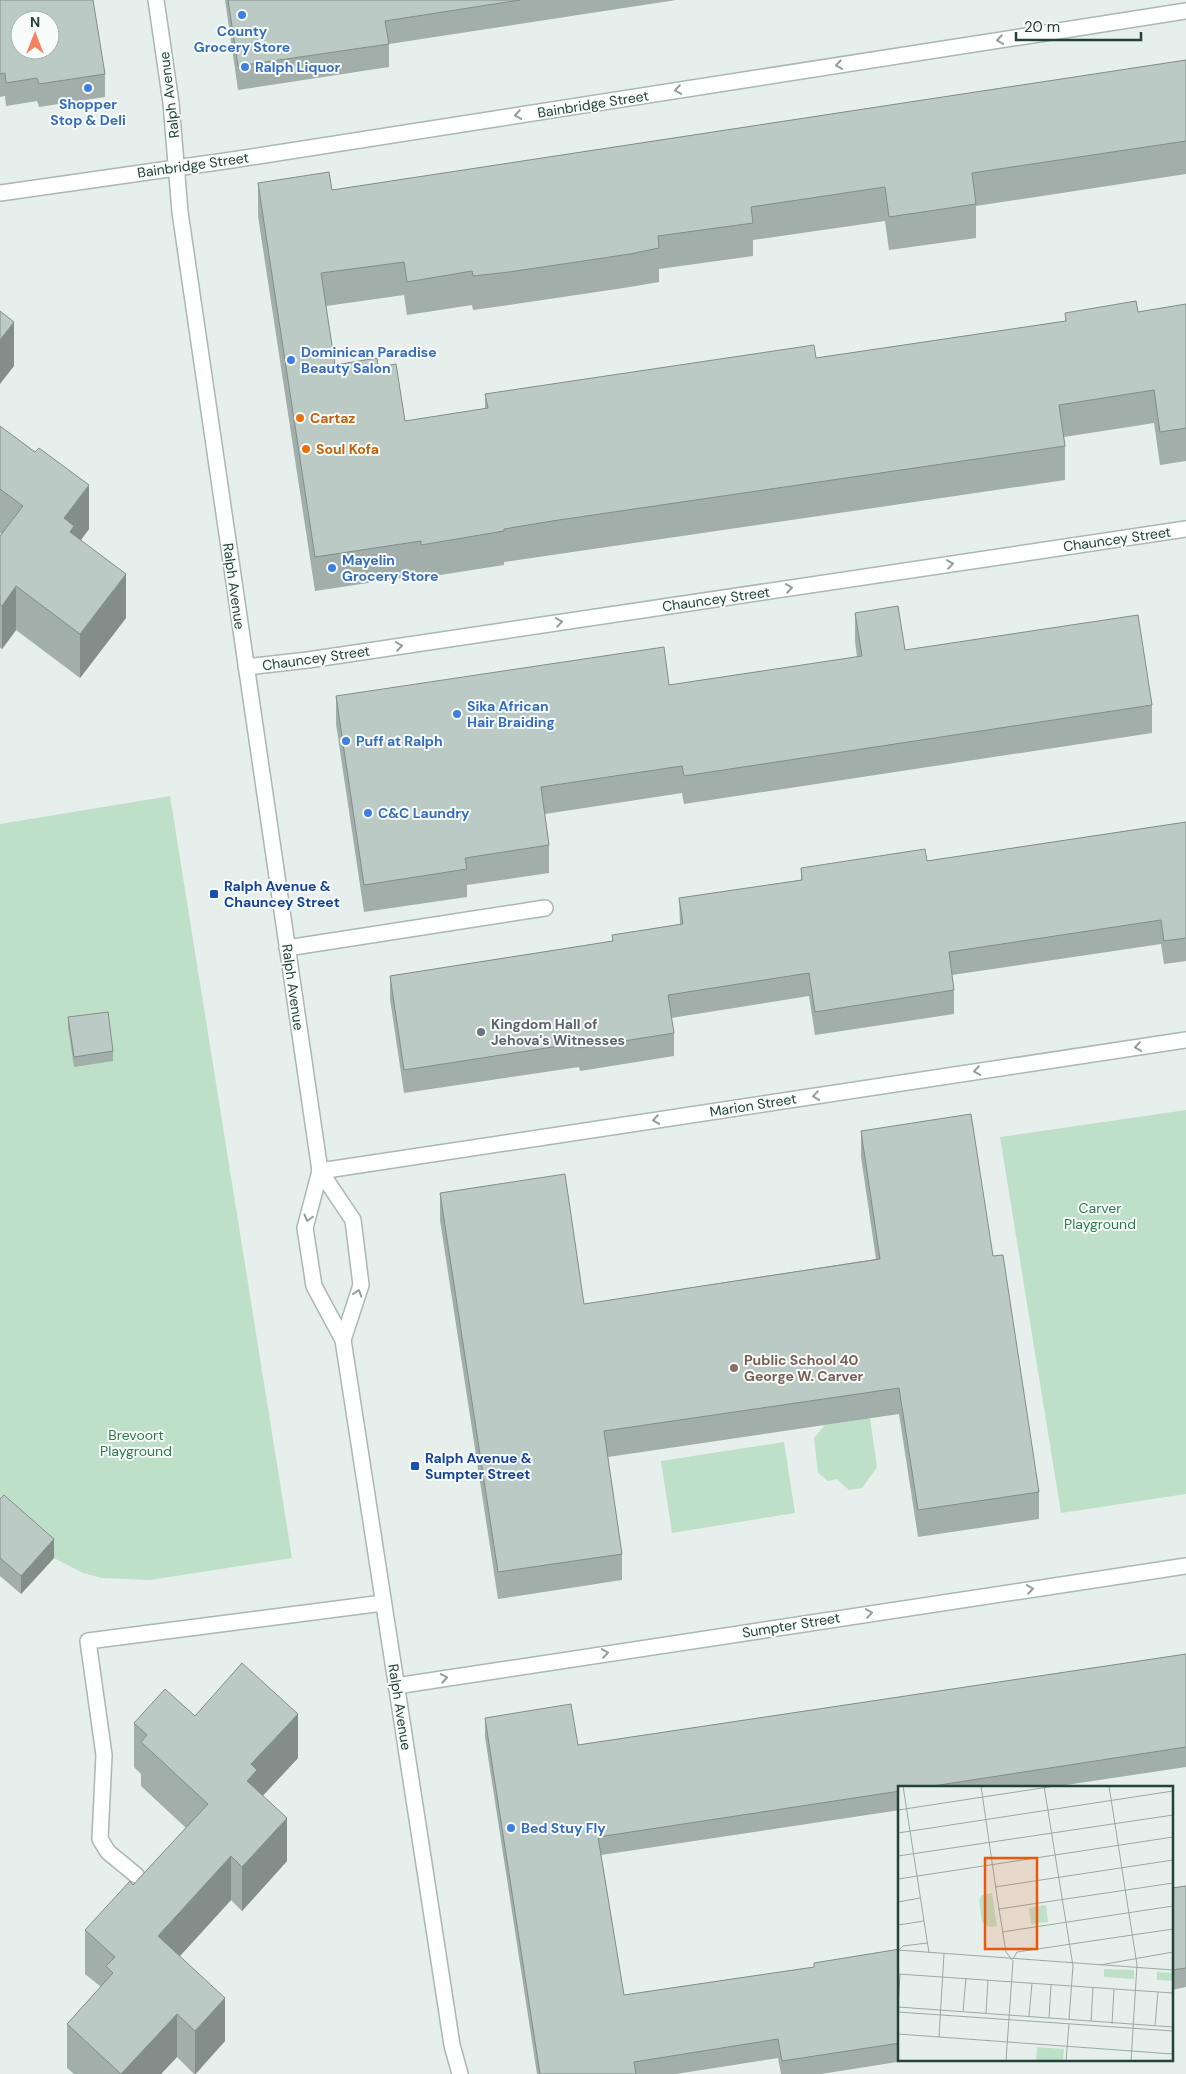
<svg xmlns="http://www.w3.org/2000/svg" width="1186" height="2074" font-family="'DM Sans',sans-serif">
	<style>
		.green { fill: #bfe0c8 }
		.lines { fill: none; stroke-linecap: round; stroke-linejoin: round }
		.lane-casing { stroke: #a8b8b2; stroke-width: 18 }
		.street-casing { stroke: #a8b8b2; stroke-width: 18 }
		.lane { stroke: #fff; stroke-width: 15 }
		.street { stroke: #fff; stroke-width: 15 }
		.wall { fill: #a1aea9 }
		.shaded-wall { fill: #838d89 }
		.building { fill: #bbcac4; stroke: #838d89; fill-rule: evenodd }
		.oneway { stroke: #92a09c }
		.shop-dot { fill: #3f7fe0; stroke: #f7fbf9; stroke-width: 2 }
		.food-dot { fill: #e8710a; stroke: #f7fbf9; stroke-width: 2 }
		.transit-dot { fill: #1a4fb4; stroke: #f7fbf9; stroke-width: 2 }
		.worship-dot { fill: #6b7280; stroke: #f7fbf9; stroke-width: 2 }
		.education-dot { fill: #8d6e63; stroke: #f7fbf9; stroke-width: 2 }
		.labels { text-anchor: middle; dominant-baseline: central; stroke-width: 4; stroke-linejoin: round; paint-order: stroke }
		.shop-label { font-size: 14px; font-weight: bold; fill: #366cbe; stroke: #f7fbf9; text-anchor: start }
		.street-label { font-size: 14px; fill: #24423a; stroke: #f7fbf9 }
		.food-label { font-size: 14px; font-weight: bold; fill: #c56008; stroke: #f7fbf9; text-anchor: start }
		.transit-label { font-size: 14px; font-weight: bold; fill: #164399; stroke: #f7fbf9; text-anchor: start }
		.worship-label { font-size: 14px; font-weight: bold; fill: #5b616d; stroke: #f7fbf9; text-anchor: start }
		.park-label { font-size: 14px; fill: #2d7a4b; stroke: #f7fbf9 }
		.education-label { font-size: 14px; font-weight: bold; fill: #785e54; stroke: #f7fbf9; text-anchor: start }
		.inset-road { fill: none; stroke: #98aaa4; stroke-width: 1 }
		.view { fill: #e8590c; fill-opacity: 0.15; stroke: #e8590c; stroke-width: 2.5 }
		.inset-edge { fill: none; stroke: #24423a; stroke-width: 2.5 }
	</style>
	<rect width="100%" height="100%" fill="#e6efeb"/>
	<g class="green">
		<path d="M170,796L292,1558L150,1580L102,1578L83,1573L54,1558L0,1510V824Z"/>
		<path d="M1186,1110V1494L1061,1513L1000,1137Z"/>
		<path d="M870,1418L877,1467L862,1488L849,1490L837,1479L828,1481L818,1473L814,1438L825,1425Z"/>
		<path d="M784,1442L795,1513L672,1533L661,1461Z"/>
	</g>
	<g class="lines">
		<defs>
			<g id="lane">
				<path d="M287,948L545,908"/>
				<path d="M136,1875L108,1852L100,1839L104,1755L88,1641L383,1603"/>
			</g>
			<g id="street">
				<path d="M156,0L171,103L180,212L320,1171L353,1220L361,1285L343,1340"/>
				<path d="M0,193L232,160L1186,11"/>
				<path d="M246,667L308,660L1186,529"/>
				<path d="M320,1171L305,1228L314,1286L343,1340L452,2045L460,2074"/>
				<path d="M320,1171L1186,1040"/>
				<path d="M396,1686L1186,1566"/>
			</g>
		</defs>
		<use href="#lane" class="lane-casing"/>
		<use href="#street" class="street-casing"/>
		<use href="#lane" class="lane"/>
		<use href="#street" class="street"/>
	</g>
	<g class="wall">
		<path d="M0,0L105,74V97L39,107L37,101L6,106L5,96L0,97Z"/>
		<path d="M225,0H676L389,44V67L238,90Z"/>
		<path d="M1186,60V174L976,206V238L889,250L885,221L753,240V256L659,269V282L630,287L509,305L473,310L472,305L407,315L404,295L326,306L335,365L378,367L405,421L485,409V394L816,358L1065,321V313L1138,312L1186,304V461L1160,465L1154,423L1064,437L1065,446V480L552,555L504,562V565L421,578V575L315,591L258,216V183L332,190Z"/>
		<path d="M0,426L89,529L81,540L126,618L80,678L16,630L2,649L0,648V536L2,534L0,533Z"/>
		<path d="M855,613L905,650L1152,705V733L684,804L682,793L545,814L549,845V873L467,885V897L364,912L336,724V696L669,685L857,657L855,641Z"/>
		<path d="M1186,822V961L1164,964L1161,944L952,975L954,990V1014L815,1035L809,996L671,1018L674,1033V1056L580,1071L579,1067L404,1093L390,999V976L612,941V935L680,924L679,898L801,880V868L927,861Z"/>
		<path d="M68,1017L113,1051V1061L74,1067L68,1027Z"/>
		<path d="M861,1131L993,1256L1039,1492V1519L918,1537L899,1414L608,1457L622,1554V1580L498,1599L440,1220V1193L584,1304L876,1259L861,1157Z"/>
		<path d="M0,1499L54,1558L21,1594L0,1576Z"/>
		<path d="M1186,1654V1767L1046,1788H900V1810L601,1855L624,1995L814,1967V1963L900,1949V2060H910L821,2074H781L778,2058L676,2074H537L485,1737V1718L578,1745Z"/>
		<path d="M195,1716L298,1758L263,1795L287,1861L242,1911L231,1900L180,1956L225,2041L196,2074H194L177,2057L161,2074H74L67,2068V2024L101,1987L85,1974V1930L133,1885L186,1828L141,1786V1774L134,1767V1723Z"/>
		<path d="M1186,1886V1987L1172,1990V1888Z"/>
	</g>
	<g class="shaded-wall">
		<path d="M14,322V366L0,384V340Z"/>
		<path d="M89,485V529L74,549L64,518Z"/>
		<path d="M126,574V618L80,678V634Z"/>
		<path d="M16,586V630L2,649V606Z"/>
		<path d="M54,1539V1558L21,1594V1576Z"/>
		<path d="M298,1714V1758L257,1802L247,1781L251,1764Z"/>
		<path d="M287,1818V1861L242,1911V1867Z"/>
		<path d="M231,1856V1900L158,1980V1936Z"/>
		<path d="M225,1998V2041L195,2074V2031Z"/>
		<path d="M177,2014V2057L161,2074H121Z"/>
	</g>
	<g class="building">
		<path d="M0,0H93L105,74L39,84L37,78L6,83L5,73L0,74ZM20,20H50V50H20Z"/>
		<path d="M228,0H520L385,21L389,44L238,66Z"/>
		<path d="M1186,60V141L972,173L976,204L889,217L885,187L751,207L753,223L658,236L659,248L630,254L509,272L473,276L472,271L407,282L404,262L321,273L335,365L377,358L378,367L396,364L405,421L488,408L485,394L814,345L816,358L1066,321L1065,313L1136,301L1138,312L1186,304V428L1160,432L1154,390L1059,405L1065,446L552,521L504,529V531L421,545V541L315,557L258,183L329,172L332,190Z"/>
		<path d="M0,311L14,322L0,340Z"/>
		<path d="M0,426L35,452L39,448L89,485L64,518L74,526L70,532L126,574L80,634L16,586L2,606L0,604V536L23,506L0,489Z"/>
		<path d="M898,606L905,650L1138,615L1152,705L684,776L682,766L541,787L549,845L465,858L467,869L364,885L336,696L664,647L669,685L862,656L855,613Z"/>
		<path d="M1186,822V938L1164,941L1161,920L949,952L954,990L815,1012L809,973L668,995L674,1033L580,1048L579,1043L404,1070L390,976L613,941L612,935L683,924L679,898L802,880L801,868L925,849L927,861Z"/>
		<path d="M108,1012L113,1051L74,1057L68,1017Z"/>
		<path d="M971,1114L993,1256L1003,1255L1039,1492L918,1510L899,1388L604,1431L622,1554L498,1572L440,1193L565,1174L584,1304L880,1259L861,1131Z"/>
		<path d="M4,1495L54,1539L21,1576L0,1558V1499Z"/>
		<path d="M1186,1654V1747L920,1788H900V1791L598,1837L624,1995L814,1967V1963L900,1949V2043L782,2061L778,2039L634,2062L636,2074H540L485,1718L571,1704L578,1745Z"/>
		<path d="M242,1663L298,1714L251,1764L257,1770L247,1781L287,1818L242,1867L231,1856L158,1936L225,1998L195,2031L177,2014L121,2074L67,2024L113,1973L106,1966L115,1957L85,1930L130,1881L133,1885L208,1804L141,1742L147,1735L134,1723L165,1689L195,1716Z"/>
		<path d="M1186,1886V1968L1172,1970V1888Z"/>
	</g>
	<defs><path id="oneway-chevron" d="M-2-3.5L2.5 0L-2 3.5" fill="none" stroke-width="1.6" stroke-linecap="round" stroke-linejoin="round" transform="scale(1.25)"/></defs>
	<g class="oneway">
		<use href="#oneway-chevron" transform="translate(1000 40) rotate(171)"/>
		<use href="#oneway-chevron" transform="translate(839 65) rotate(171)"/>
		<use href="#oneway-chevron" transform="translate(678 90) rotate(171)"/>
		<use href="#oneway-chevron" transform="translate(518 115) rotate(171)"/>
		<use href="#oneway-chevron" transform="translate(950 564) rotate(-8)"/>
		<use href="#oneway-chevron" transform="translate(789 588) rotate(-8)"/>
		<use href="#oneway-chevron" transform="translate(559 622) rotate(-8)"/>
		<use href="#oneway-chevron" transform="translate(399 646) rotate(-8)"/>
		<use href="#oneway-chevron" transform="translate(1138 1047) rotate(171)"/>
		<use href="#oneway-chevron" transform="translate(977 1071) rotate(171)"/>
		<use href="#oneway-chevron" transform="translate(816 1096) rotate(171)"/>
		<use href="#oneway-chevron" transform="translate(656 1120) rotate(171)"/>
		<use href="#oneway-chevron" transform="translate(308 1218) rotate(105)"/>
		<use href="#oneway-chevron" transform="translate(358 1293) rotate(-71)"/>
		<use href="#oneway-chevron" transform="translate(1030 1589) rotate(-9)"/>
		<use href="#oneway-chevron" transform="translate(869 1613) rotate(-9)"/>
		<use href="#oneway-chevron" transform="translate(605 1653) rotate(-9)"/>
		<use href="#oneway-chevron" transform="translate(444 1678) rotate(-10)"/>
	</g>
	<g class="shop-dot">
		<circle cx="242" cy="15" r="5"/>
		<circle cx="245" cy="67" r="5"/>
		<circle cx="88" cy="88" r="5"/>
		<circle cx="291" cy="360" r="5"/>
		<circle cx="332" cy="568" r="5"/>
		<circle cx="457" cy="714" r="5"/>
		<circle cx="346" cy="741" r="5"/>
		<circle cx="368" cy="813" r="5"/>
		<circle cx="511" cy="1828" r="5"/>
	</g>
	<g class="food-dot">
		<circle cx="300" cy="418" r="5"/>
		<circle cx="306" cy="449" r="5"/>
	</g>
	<g class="transit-dot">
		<rect x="209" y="889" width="10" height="10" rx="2.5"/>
		<rect x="410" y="1461" width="10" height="10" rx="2.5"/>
	</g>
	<circle class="worship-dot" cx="481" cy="1032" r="5"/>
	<circle class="education-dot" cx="734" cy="1368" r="5"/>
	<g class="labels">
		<g class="shop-label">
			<text x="242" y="31" text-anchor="middle">County<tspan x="242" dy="16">Grocery Store</tspan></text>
			<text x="255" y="67">Ralph Liquor</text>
			<text x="88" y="104" text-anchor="middle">Shopper<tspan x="88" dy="16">Stop &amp; Deli</tspan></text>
			<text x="301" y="352">Dominican Paradise<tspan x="301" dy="16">Beauty Salon</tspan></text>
			<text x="342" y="560">Mayelin<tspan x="342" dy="16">Grocery Store</tspan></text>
			<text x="467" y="706">Sika African<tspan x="467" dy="16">Hair Braiding</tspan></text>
			<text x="356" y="741">Puff at Ralph</text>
			<text x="378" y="813">C&amp;C Laundry</text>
			<text x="521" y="1828">Bed Stuy Fly</text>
		</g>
		<g class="street-label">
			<text transform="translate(169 95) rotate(-97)">Ralph Avenue</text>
			<text transform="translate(593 104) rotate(-9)">Bainbridge Street</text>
			<text transform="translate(193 165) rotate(-8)">Bainbridge Street</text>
			<text transform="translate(1117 539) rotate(-8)">Chauncey Street</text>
			<text transform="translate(234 586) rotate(82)">Ralph Avenue</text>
			<text transform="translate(716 599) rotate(-8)">Chauncey Street</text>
			<text transform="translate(316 658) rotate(-8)">Chauncey Street</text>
			<text transform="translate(293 987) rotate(82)">Ralph Avenue</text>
			<text transform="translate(753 1105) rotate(-9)">Marion Street</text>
			<text transform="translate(791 1625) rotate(-9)">Sumpter Street</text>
			<text transform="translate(400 1707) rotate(81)">Ralph Avenue</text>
		</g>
		<g class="food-label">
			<text x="310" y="418">Cartaz</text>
			<text x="316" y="449">Soul Kofa</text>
		</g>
		<g class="transit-label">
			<text x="224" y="886">Ralph Avenue &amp;<tspan x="224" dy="16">Chauncey Street</tspan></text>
			<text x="425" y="1458">Ralph Avenue &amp;<tspan x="425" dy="16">Sumpter Street</tspan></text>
		</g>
		<g class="worship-label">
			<text x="491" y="1024">Kingdom Hall of<tspan x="491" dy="16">Jehova's Witnesses</tspan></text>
		</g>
		<g class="park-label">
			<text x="1100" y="1208">Carver<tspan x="1100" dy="16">Playground</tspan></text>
			<text x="136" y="1435">Brevoort<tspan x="136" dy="16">Playground</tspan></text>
		</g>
		<g class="education-label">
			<text x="744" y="1360">Public School 40<tspan x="744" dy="16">George W. Carver</tspan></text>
		</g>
	</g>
	<g transform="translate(898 1786)">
		<rect width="275" height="275" fill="#e6efeb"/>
		<path d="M94,107L99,140L91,141L84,136L81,114L84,109ZM148,119L150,136L133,138L131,122ZM206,183L236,184V193L206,191ZM259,186L275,187V195L259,194ZM139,261L166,263L165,275H138Z" fill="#bfe0c8"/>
		<path class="inset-road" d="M5,0L31,167M83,0L101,124M146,0L175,180L171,233M211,0L239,179L233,275M0,24L157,0M0,47L275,5M0,70L275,29M0,93L275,51M97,101L275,74M0,116L22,112M101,123L275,97M101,123L108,166L115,175L108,275M0,139L26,135M104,146L275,120M0,164L275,184M1,164L5,160L29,157M115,173L119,166L275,143M202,179L275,166M0,188L275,207M0,221L2,188M0,221L275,241M65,225L68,192M0,226L275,245M88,227L90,194M131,230L134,197M151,232L153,199M193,235L195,202M214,238L216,203M257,240L260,206M0,248L275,268M41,251L46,168M168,275L171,238"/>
		<path class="view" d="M87,72H139V163H87Z"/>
		<rect width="275" height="275" class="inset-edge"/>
	</g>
	<g transform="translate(35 35)"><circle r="24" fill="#f7fbf9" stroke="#a3b1ad"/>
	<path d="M0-4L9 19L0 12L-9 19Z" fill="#f4845f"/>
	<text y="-8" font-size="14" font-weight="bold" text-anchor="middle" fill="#24423a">N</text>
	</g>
	<path d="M1016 32v8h125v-8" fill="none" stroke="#24423a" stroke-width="2.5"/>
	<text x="1024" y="32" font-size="15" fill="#24423a" stroke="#f7fbf9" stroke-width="4" paint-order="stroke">20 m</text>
</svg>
